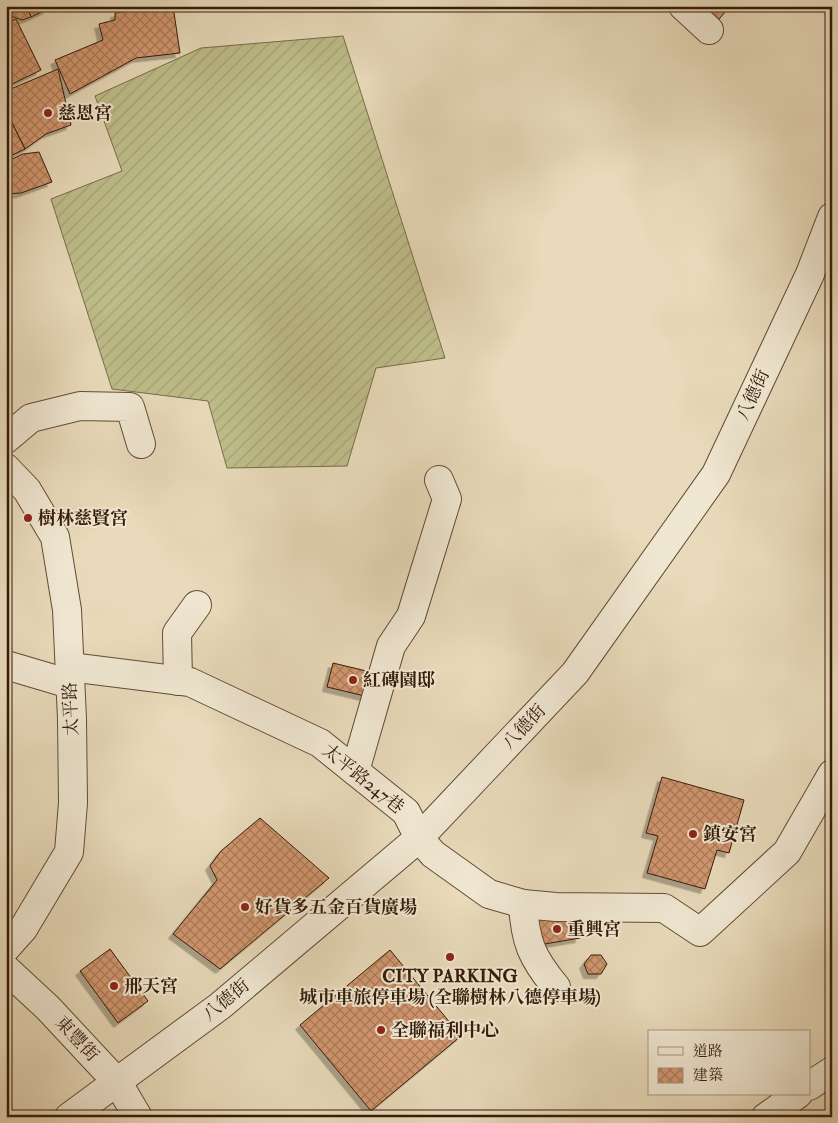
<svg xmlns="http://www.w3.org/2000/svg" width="838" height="1123" font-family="'IM FELL Double Pica','Noto Serif TC',serif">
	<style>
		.garden { fill: url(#garden-furrows); stroke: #796c4a }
		.building { fill: url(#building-cross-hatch); stroke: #341b09; filter: url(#shadow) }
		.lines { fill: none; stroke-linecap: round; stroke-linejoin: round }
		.minor-casing { stroke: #614b35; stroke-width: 30 }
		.minor { stroke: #f0e7d2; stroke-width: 28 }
		.poi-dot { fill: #8f2418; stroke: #f0e7d2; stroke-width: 2 }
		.labels { text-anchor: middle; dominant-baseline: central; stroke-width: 4; stroke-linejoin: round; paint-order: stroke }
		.poi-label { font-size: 18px; font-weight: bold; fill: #341b09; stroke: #f0e7d2; text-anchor: start }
		.street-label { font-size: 18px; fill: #341b09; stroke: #f0e7d2 }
	</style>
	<defs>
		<pattern id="garden-furrows" width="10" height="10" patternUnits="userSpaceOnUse" patternTransform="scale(1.25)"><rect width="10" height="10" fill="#bebd8a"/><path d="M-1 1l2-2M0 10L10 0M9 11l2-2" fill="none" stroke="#a4a276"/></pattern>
		<pattern id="building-cross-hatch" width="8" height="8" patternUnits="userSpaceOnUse" patternTransform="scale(1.25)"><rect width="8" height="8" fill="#d2976f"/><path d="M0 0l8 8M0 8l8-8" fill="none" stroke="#ab7a59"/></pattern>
		<filter id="shadow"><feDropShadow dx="-4.5" dy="4.5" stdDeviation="0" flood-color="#0004"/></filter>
	</defs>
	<rect width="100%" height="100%" fill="#e8daba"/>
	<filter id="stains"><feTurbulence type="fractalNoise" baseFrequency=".004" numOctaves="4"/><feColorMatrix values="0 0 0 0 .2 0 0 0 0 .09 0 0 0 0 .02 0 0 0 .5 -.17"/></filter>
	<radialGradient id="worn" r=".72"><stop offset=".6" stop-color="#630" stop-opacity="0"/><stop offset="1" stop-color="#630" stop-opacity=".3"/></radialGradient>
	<path class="garden" d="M343,36L445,358L376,368L347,466L227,468L208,401L112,389L51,199L122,171L95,96L201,48Z"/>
	<g class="building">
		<path d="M6,6L11,16L6,18Z"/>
		<path d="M7,6H27L31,17L22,20L11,16Z"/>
		<path d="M27,6H47L48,9L31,17Z"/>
		<path d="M173,6L180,53L136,58L70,94L55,60L103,40L99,24L115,20V13Z"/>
		<path d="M694,6H730L715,24Z"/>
		<path d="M16,19L41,70L6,87V24Z"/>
		<path d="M58,69L71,125L46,134L25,149L6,111V91Z"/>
		<path d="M6,111L25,149L6,158Z"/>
		<path d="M39,152L52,182L21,193L6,194V162L23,154Z"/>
		<path d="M333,663L379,674L373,698L327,687Z"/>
		<path d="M662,777L744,800L729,853L717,850L705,889L647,873L658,836L646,833Z"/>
		<path d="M260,818L329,878L220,969L173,934L217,880L210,866L221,851Z"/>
		<path d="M576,912L580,938L539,945L534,919Z"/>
		<path d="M110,949L148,1001L118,1023L80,971Z"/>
		<path d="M390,950L461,1036L371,1111L300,1025Z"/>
		<path d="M591,955H601L607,964L601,974H588L584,964Z"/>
	</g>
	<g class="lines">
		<defs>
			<g id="minor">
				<path d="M683,6L709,30"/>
				<path d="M6,439L31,418L80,406L130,407L141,444"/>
				<path d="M6,468L27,490L55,537L67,610L72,719L73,803L69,852L23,929L6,948"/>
				<path d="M6,665L70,684"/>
				<path d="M70,667L190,682L320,743L406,812L419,838L433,854L489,894L523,904L556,907L664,908L700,932L787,852L832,774"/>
				<path d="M178,681L177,633L197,605"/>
				<path d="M355,771L391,646L411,616L447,499L439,480"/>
				<path d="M523,904C525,942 532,958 556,987"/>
				<path d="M6,969L48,1008L118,1083L138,1117"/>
				<path d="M809,1086L832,1071"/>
				<path d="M69,1117L220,1006L419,838L575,673L716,474L810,274L832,217"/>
				<path d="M766,1117L798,1094"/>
			</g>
		</defs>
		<use href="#minor" class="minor-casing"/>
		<use href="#minor" class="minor"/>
	</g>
	<g class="poi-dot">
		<circle cx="48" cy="113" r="5"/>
		<circle cx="28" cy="518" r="5"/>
		<circle cx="353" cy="680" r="5"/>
		<circle cx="693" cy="834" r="5"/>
		<circle cx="245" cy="907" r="5"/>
		<circle cx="557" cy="929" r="5"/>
		<circle cx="450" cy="957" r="5"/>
		<circle cx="114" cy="986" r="5"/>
		<circle cx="381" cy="1030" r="5"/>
	</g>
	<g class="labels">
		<g class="poi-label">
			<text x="58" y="113">慈恩宮</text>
			<text x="38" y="518">樹林慈賢宮</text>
			<text x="363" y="680">紅磚園邸</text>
			<text x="703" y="834">鎮安宮</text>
			<text x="255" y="907">好貨多五金百貨廣場</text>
			<text x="567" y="929">重興宮</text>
			<text x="450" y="976" text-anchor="middle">CITY PARKING<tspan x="450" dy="21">城市車旅停車場 (全聯樹林八德停車場)</tspan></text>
			<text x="124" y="986">邢天宮</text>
			<text x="391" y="1030">全聯福利中心</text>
		</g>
		<g class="street-label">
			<text transform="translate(753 395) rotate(-65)">八德街</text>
			<text transform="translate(71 709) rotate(-92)">太平路</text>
			<text transform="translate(524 727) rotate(-47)">八德街</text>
			<text transform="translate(363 779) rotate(39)">太平路247巷</text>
			<text transform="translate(226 1000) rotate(-39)">八德街</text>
			<text transform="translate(77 1039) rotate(47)">東豐街</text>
		</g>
	</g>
	<rect width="838" height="1123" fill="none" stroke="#e8daba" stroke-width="25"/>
	<rect x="8" y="8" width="823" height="1108" fill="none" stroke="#341b09" stroke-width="2.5"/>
	<rect x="12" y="12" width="813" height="1098" fill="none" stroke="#341b09"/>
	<rect x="648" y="1030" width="162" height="65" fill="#f0e7d2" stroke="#a59582"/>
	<rect x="658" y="1047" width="25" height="8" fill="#f0e7d2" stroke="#a59582"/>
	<text x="693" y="1056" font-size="15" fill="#341b09">道路</text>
	<rect x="658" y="1068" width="25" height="15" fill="url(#building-cross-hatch)" stroke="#a59582"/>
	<text x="693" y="1080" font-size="15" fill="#341b09">建築</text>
	<rect width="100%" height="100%" filter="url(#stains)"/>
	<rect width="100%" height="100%" fill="url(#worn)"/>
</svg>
